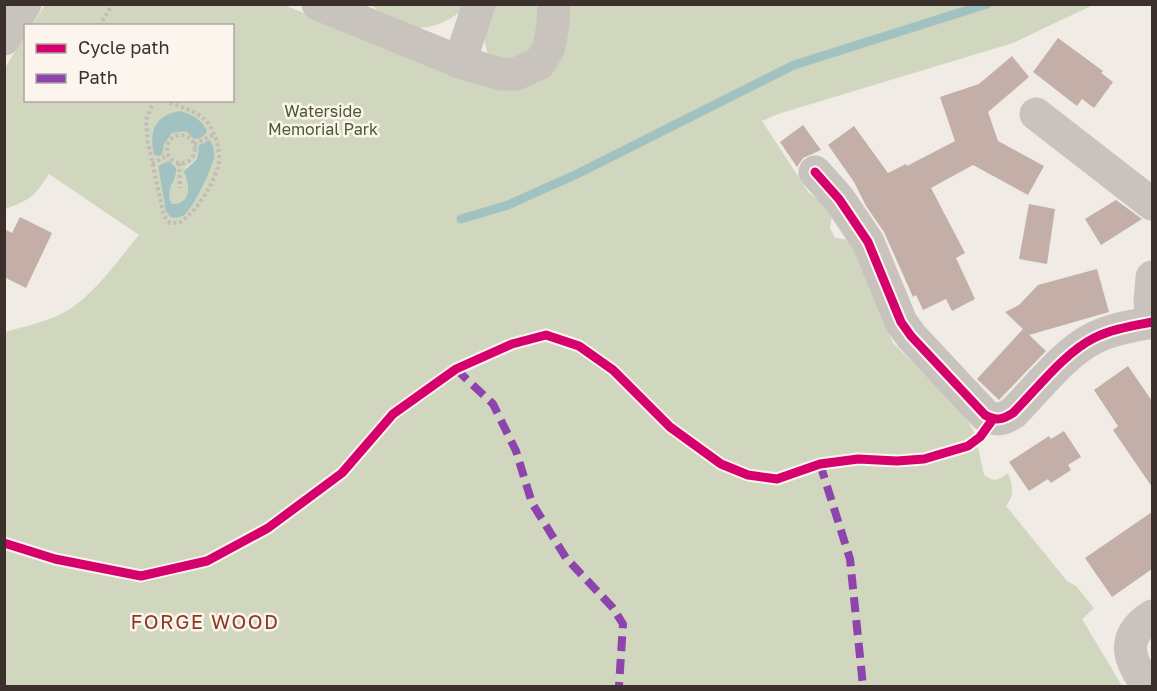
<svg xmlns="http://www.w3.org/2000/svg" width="1157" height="691" font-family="'Golos Text',sans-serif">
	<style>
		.green { fill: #d1d6bf; fill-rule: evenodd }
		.water { fill: #a1c2c1 }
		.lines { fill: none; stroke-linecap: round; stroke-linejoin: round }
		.stream { stroke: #a1c2c1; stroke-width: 9 }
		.building { fill: #c3afa7 }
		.path { stroke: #c2bbb6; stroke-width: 4; stroke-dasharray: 3 3; stroke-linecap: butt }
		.minor { stroke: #c9c3be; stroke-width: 33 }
		.quiet { stroke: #8e44ad; stroke-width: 8; stroke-dasharray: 15 8; stroke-linecap: butt }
		.cycleway-casing { stroke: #fbf5ee; stroke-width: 13 }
		.cycleway { stroke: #d6006c; stroke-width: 9 }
		.labels { text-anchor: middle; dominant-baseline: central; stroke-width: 5; stroke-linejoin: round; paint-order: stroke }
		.park-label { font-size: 16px; fill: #4a5a2e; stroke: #fbf5ee }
		.quarter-label { font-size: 20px; letter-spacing: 1.5px; fill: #8c3b22; stroke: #fbf5ee }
	</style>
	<rect width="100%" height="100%" fill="#f0ebe5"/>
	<g class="green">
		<path d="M45,5H284L437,67L508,87L567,5H1093L1013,43L778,114L762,121L809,193L820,201L832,214L830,228L835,238L852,240L893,343L962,411L975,434L984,475C994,482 998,481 1008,473C1013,486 1015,495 1006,506L1067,581L1076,586L1094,608L1082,619L1122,686H5V332C26,326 51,321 70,309C97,291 118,260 139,235L49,174C34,197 30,200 5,209V68L25,35L26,100H232V26L32,25ZM198,149L205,179L170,217L158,166L173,184C168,190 168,197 172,204C197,204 186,183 186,167C194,162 199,158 198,149Z"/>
		<path d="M372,5H467C448,25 421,34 393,24C385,22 378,10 372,5Z"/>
		<path d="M492,5H544L537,46C518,57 507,67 487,52L484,37Z"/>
	</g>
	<g class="water">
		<path d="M180,111C192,114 200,119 207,130C206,136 200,139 194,139L186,131L172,133L164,144L162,155L158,156L154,155C149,131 154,116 180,111Z"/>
		<path d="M210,140C213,145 215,152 214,158C211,170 194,207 184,215C180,218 175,218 170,217L166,211L158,166L169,161L176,168C177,183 164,189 172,204C192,204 190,186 184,172C188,165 197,163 198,154C199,151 198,148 199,145Z"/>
	</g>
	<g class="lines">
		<path class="stream" d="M461,219L508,205L577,174L794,65L987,4"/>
	</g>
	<g class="building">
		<path d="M1058,38L1103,71L1101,73L1113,82L1094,108L1082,99L1077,106L1033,72Z"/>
		<path d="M1012,56L1029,77L988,112L998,141L1044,166L1028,195L973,165L931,188L965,253L956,258L975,299L952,311L946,299L923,310L916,295L913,297L884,232L866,206L854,182L828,145L854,126L888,173L906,164L907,166L955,141L940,97L979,84Z"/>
		<path d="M803,125L821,150L803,158L797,167L780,142Z"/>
		<path d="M1116,200L1142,219L1101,245L1085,219Z"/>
		<path d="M1029,204L1055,209L1047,264L1019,259Z"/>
		<path d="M20,217L52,233L26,288L4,277V229L12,233Z"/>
		<path d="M1097,269L1109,312L1029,335L1026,332L1046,351L999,400L977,379L1023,329L1005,312L1019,305L1038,285Z"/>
		<path d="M1128,366L1152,401V487L1113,430L1118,426L1094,390Z"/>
		<path d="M1064,431L1081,457L1068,465L1071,470L1051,483L1048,479L1029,491L1009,462L1049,436L1051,439Z"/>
		<path d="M1152,512V569L1112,597L1085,558Z"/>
	</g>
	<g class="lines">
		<g class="path">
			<path d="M99,26L113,4"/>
			<path d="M154,100L146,120L148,143L164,216L170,223H179C196,212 212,187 218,167C222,154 215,128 204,119C193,109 175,105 162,100"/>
			<circle cx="181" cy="149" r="14"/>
			<path d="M194,144L213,135"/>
			<path d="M179,163L180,188"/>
			<path d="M152,164L168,155"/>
		</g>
		<g class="minor">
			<path d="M318,4L460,62L500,74H516L540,63L549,47L553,25L554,4"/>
			<path d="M4,39L25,4"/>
			<path d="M460,62L479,4"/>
			<path d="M1036,114L1152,204"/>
			<path d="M815,172L839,199L868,242L901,322L911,336L985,415C996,421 1002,420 1013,413C1037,389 1064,353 1094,338C1112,329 1132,326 1152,322"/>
			<path d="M1152,277L1150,302L1152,323"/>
			<path d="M1148,686C1128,660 1120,637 1152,616"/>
		</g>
		<g class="quiet">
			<path d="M456,369L493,404L516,451L532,503L566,558L613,608L623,624L619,686"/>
			<path d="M820,464L850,559L863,686"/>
		</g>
		<defs>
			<g id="cycleway">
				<path d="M815,172L839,199L868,242L901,322L911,336L985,415C996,421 1002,420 1013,413C1037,389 1064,353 1094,338C1112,329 1132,326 1152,322"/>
				<path d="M4,543L55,559L141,576L207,561L268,528L342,473L393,414L456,369L512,344L546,335L579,346L613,370L670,427L721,464L748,475L777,479L820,464L858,459L897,461L924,459L968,446L980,437L993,419"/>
			</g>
		</defs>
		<use href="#cycleway" class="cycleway-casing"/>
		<use href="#cycleway" class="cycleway"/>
	</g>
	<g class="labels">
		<g class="park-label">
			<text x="323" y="111">Waterside<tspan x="323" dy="18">Memorial Park</tspan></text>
		</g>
		<g class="quarter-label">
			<text x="205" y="621">FORGE WOOD</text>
		</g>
	</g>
	<rect width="1157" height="691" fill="none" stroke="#3b302b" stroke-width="12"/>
	<rect x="24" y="24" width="210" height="78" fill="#fbf5ee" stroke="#aea6a0" stroke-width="1.5"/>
	<rect x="36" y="44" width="30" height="9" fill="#d6006c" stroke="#aea6a0" stroke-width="1.5"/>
	<text x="78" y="54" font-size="18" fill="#3b302b">Cycle path</text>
	<rect x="36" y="74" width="30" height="9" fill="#8e44ad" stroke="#aea6a0" stroke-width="1.5"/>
	<text x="78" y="84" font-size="18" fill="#3b302b">Path</text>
</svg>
